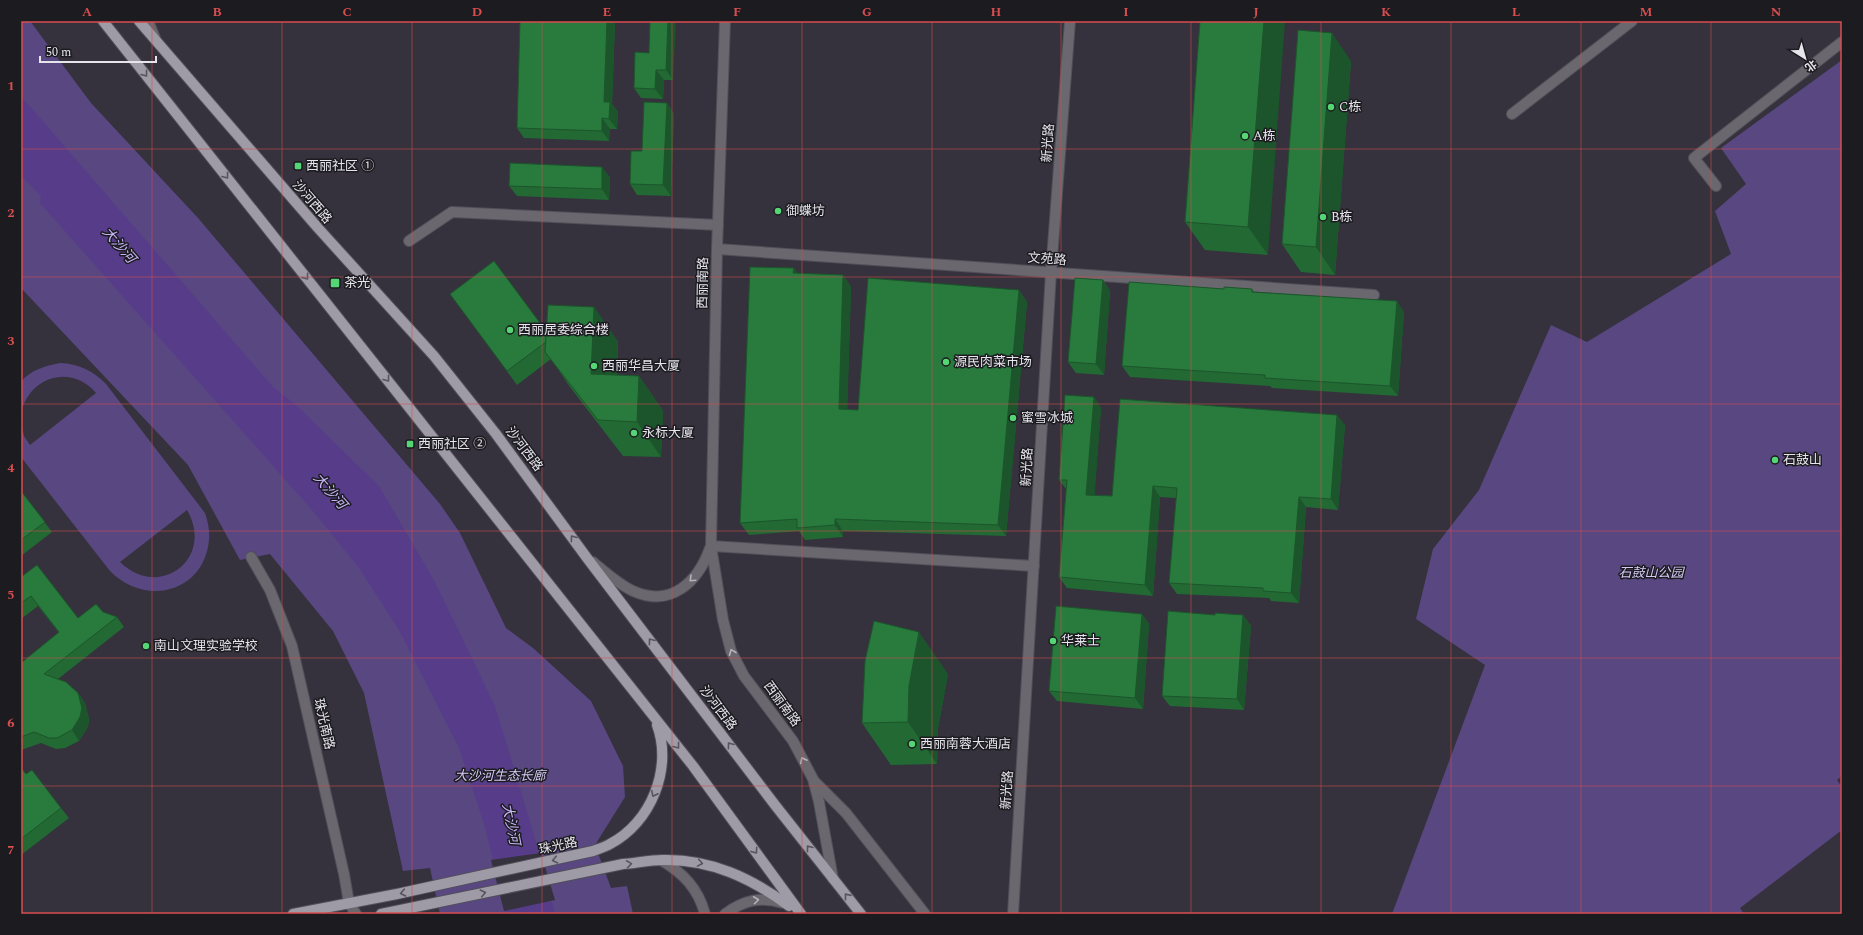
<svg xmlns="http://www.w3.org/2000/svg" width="1863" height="935" font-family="Spectral,'Noto Sans SC',serif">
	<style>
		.green { fill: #594782; fill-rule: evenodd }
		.water { fill: #573d89 }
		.pier { fill: #35323d }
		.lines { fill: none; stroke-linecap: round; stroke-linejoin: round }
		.minor-casing { stroke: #514f59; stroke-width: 12 }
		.major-casing { stroke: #514f59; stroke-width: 12 }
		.minor { stroke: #6a686e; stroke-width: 10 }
		.major { stroke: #9e9ba7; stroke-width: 10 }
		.wall { fill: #226934 }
		.shaded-wall { fill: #1c552b }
		.building { fill: #287a3d; stroke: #1c552b }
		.oneway { stroke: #56555d }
		.oneway2 { stroke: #b4b3ba }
		.grid { fill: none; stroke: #d94e4f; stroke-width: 1; stroke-opacity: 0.55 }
		.poi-dot { fill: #53d673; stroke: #1c1b20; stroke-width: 1.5 }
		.labels { text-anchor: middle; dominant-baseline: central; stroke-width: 3; stroke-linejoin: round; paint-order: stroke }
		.poi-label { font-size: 13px; fill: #e6e5ec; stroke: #1c1b20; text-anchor: start }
		.street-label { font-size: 13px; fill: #e6e5ec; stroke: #1c1b20 }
		.park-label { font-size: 13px; font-style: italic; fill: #d5caf5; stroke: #1c1b20 }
		.water-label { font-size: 14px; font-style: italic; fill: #c6b5f5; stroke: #1c1b20 }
		.neatline { fill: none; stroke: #d94e4f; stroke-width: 1.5 }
		.grid-label { font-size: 13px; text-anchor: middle; font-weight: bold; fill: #d94e4f }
	</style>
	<rect width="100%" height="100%" fill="#35323d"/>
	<g class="green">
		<path d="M21,21H30L91,103L198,218L440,504L460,533L506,628L533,648L591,701L623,766L625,797L595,845L611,888L627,886L633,914H440L430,868L403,871L364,693L333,631L270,554L240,560L188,465L21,288Z"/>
		<path d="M1842,60V776L1837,780L1842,787V830L1740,908L1744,914H1392L1485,665L1416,619L1433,549L1479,490L1551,325L1587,342L1731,254L1715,211L1746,184L1721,148Z"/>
		<path d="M60,363C79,364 92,370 106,384L205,513C208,522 210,531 209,540C204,593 145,607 110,571L21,457V422L24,436L30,445L96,393C71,363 28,377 21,414V382C30,370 45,366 60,363ZM187,510C215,558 160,601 120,562Z"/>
	</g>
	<path class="water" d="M21,96L273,387L295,404L379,486L435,582L495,706L532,828L555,914H506L485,827L459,748L399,630L359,568L312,510L40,203L41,196L21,176Z"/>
	<path class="pier" d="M541,853L555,900L504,911L491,860Z"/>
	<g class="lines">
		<defs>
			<g id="minor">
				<path d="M148,21L155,38"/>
				<path d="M725,21L717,249L711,546L723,620L731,651L744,676L793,741L813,779L819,802L833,879"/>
				<path d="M1512,114L1632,21"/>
				<path d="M1716,186L1694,158L1842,42"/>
				<path d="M409,241L452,212L718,225"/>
				<path d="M717,249L1374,295"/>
				<path d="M711,546L1034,566"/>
				<path d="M251,557L270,590L292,646L344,874L349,903L356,914"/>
				<path d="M593,562C605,572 618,584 633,591C671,608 698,582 710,548"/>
				<path d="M814,781L846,813L925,914"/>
				<path d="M661,860C683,873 698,888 705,914"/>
				<path d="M725,914C744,900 761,896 783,903"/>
				<path d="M1013,914L1051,272L1070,21"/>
			</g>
			<g id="major">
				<path d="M103,21L693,766L801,914"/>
				<path d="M139,21L318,228L434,356L496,434L587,558L775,805L861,914"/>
				<path d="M293,914L397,894L593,851C598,849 605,847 610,844C651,823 673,768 657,725"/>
				<path d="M381,914L623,864C636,863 650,860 663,860C711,859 751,878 789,906"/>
			</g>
		</defs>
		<use href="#minor" class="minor-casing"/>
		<use href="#major" class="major-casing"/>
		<use href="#minor" class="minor"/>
		<use href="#major" class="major"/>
	</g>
	<g class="wall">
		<path d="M615,21L612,104L618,112L617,129H610L609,141L524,138L517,128Z"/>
		<path d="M650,21L673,80H664L663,99L641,98L634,88L649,53Z"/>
		<path d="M1200,21L1268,255L1205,250L1185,222Z"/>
		<path d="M1351,61L1335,275L1301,272L1282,244Z"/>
		<path d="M667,103L674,114L671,196L637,195L630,184Z"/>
		<path d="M610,177L609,200L517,196L509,186Z"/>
		<path d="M798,274L843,275L851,287L847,410H858L1019,290L1027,302L1006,536L843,531V537L805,540L799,531L749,535L740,523Z"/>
		<path d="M1103,280L1110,291L1104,375L1076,373L1068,362Z"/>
		<path d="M1224,289H1252L1254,292L1404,312L1398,396L1272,388L1270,386L1130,377L1122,366Z"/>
		<path d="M450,294L546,331L594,307L618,342L617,375L639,376L663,411L661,457L623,456L570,387L551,359L517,385Z"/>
		<path d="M1094,397L1101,408L1094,495L1112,496L1345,425L1338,510L1306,507L1299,603L1271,601L1269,598L1177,594L1169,583L1176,498L1160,497L1153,596L1067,588L1059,577L1066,489L1059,480Z"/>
		<path d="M21,491L52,532L21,556Z"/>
		<path d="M21,577L78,618L103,612L117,617L124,627L58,679L78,693L85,703L89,719L88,727L79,741L65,748L56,749L41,743L21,750V663L59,633L38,606L21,619Z"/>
		<path d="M1142,614L1149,624L1143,709L1057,701L1049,691Z"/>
		<path d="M1215,615H1243L1251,626L1244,710L1170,706L1162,696Z"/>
		<path d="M948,674L938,728L937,764L891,765L862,723Z"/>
		<path d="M21,768L26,774L61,808L69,818L21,855Z"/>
	</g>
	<g class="shaded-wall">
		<path d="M607,21H615L612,104L618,112L617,129L609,119L604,102Z"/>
		<path d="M668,21H676L673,80L666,70Z"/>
		<path d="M1264,21H1285L1268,255L1248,227Z"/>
		<path d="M1332,33L1351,61L1335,275L1316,247Z"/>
		<path d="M656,70L664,80L663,99L655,89Z"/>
		<path d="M667,103L674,114L671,196L663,185Z"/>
		<path d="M602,118L610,129L609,141L602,131Z"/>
		<path d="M602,167L610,177L609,200L602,189Z"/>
		<path d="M794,268L802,279L793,273Z"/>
		<path d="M843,275L851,287L847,421L839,409Z"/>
		<path d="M1103,280L1110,291L1104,375L1096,364Z"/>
		<path d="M1019,290L1027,302L1006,536L998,525Z"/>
		<path d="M1397,301L1404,312L1398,396L1390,386Z"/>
		<path d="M594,307L618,342L615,409L591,374Z"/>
		<path d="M639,376L663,411L661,457L637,422Z"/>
		<path d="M1094,397L1101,408L1094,505L1086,495Z"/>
		<path d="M1337,415L1345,425L1338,510L1331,499Z"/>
		<path d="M1153,486L1160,497L1153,596L1145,585Z"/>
		<path d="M1299,497L1306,507L1299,603L1291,593Z"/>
		<path d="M835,519L843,531V537L835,525Z"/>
		<path d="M1142,614L1149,624L1143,709L1135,698Z"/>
		<path d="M1243,615L1251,626L1244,710L1237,699Z"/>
		<path d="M919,632L948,674L938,728L937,764L908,722L909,686Z"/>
		<path d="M78,693L85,703L89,719L88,727L79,741L72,730Z"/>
	</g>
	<g class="building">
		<path d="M520,21H607L604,102H610L609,119L602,118V131L517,128Z"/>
		<path d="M650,21H668L666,70H656L655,89L634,88L635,52L649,53Z"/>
		<path d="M1200,21H1264L1248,227L1185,222Z"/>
		<path d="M1298,30L1332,33L1316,247L1282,244Z"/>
		<path d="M644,102L667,103L663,185L630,184L631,151H642Z"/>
		<path d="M510,163L602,167V189L509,186Z"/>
		<path d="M494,261L546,331V342L507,371L450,294Z"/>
		<path d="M750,267L794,268L793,273L843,275L839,409L858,410L868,278L1019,290L998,525L835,519V525L797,528V519L740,523Z"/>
		<path d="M1075,278L1103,280L1096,364L1068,362Z"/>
		<path d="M1129,282L1224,289V287L1252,289V292L1397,301L1390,386L1265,378V375L1122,366Z"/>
		<path d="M548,305L594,307L591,374L639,376L637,422L598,420L545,352Z"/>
		<path d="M1065,395L1094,397L1086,495L1112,496L1120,399L1337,415L1331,499L1299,497L1291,593L1263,591V588L1169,583L1177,488L1153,486L1145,585L1059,577L1067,480H1059Z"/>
		<path d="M21,491L45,522L21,540Z"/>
		<path d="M37,565L78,618L96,604L103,612L117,617L44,674L66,682L78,693L82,708L80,717L72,730L57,738H49L34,732L21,737V663L59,632L31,596L21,603V577Z"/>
		<path d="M1056,606L1142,614L1135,698L1049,691Z"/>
		<path d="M1168,611L1215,615V613L1243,615L1237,699L1162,696Z"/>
		<path d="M874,621L919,632L909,686L908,722L862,723L865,661Z"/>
		<path d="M21,768L26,774L32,770L61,808L21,839Z"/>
	</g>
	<defs><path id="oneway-chevron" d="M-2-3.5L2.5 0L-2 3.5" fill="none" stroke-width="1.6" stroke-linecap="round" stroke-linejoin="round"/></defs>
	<g class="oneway">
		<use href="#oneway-chevron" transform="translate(145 74) rotate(52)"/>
		<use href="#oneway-chevron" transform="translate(226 176) rotate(52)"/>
		<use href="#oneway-chevron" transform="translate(306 277) rotate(52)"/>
		<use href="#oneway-chevron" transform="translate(387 379) rotate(52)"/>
		<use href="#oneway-chevron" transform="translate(573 538) rotate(-126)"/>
		<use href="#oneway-chevron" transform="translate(651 641) rotate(-127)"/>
		<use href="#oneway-chevron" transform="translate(730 745) rotate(-127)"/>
		<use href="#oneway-chevron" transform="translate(677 746) rotate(52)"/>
		<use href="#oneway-chevron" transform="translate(654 794) rotate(116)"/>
		<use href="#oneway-chevron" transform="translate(809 848) rotate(-128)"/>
		<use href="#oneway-chevron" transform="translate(755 851) rotate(54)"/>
		<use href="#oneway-chevron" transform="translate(555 860) rotate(168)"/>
		<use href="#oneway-chevron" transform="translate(700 863) rotate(10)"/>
		<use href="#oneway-chevron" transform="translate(629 864) rotate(-8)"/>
		<use href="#oneway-chevron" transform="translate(403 893) rotate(168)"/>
		<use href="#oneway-chevron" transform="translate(483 893) rotate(-12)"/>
		<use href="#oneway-chevron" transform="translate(847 896) rotate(-129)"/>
	</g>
	<g class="oneway2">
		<use href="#oneway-chevron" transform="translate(692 579) rotate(137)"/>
		<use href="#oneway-chevron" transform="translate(732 652) rotate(-112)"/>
		<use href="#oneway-chevron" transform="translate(803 760) rotate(-117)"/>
		<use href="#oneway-chevron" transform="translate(756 900) rotate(-7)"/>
	</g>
	<path class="grid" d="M152,21V914M282,21V914M412,21V914M542,21V914M672,21V914M802,21V914M932,21V914M1061,21V914M1191,21V914M1321,21V914M1451,21V914M1581,21V914M1711,21V914M21,149H1842M21,277H1842M21,404H1842M21,531H1842M21,658H1842M21,786H1842"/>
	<g class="poi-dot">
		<circle cx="1331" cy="107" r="4"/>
		<circle cx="1245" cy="136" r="4"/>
		<rect x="294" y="162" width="8" height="8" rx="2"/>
		<circle cx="778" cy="211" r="4"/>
		<circle cx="1323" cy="217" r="4"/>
		<rect x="330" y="278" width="10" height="10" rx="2"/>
		<circle cx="510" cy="330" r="4"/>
		<circle cx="946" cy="362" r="4"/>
		<circle cx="594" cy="366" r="4"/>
		<circle cx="1013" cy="418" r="4"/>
		<circle cx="634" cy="433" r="4"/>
		<rect x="406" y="440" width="8" height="8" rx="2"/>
		<circle cx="1775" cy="460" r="4"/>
		<circle cx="1053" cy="641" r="4"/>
		<circle cx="146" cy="646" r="4"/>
		<circle cx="912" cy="744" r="4"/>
	</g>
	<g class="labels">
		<g class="poi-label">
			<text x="1339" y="107">C栋</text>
			<text x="1253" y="136">A栋</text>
			<text x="306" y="166">西丽社区 ①</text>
			<text x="786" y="211">御蝶坊</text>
			<text x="1331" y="217">B栋</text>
			<text x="344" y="283">茶光</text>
			<text x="518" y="330">西丽居委综合楼</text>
			<text x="954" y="362">源民肉菜市场</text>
			<text x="602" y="366">西丽华昌大厦</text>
			<text x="1021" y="418">蜜雪冰城</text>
			<text x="642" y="433">永标大厦</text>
			<text x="418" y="444">西丽社区 ②</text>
			<text x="1783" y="460">石鼓山</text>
			<text x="1061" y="641">华莱士</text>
			<text x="154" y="646">南山文理实验学校</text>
			<text x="920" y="744">西丽南蓉大酒店</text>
		</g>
		<g class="street-label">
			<text transform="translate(1048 143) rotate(-86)">新光路</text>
			<text transform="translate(312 202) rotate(49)">沙河西路</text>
			<text transform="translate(1047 259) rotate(4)">文苑路</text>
			<text transform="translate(703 283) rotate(-89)">西丽南路</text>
			<text transform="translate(524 449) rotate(53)">沙河西路</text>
			<text transform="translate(1027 467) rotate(-87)">新光路</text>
			<text transform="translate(782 704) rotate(54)">西丽南路</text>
			<text transform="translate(718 708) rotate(53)">沙河西路</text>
			<text transform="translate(324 724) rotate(77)">珠光南路</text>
			<text transform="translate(1007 790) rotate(-86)">新光路</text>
			<text transform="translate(558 846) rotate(-12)">珠光路</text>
		</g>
		<g class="park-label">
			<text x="1651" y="573">石鼓山公园</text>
			<text x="500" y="776">大沙河生态长廊</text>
		</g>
		<g class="water-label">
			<text transform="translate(119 245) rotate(49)">大沙河</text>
			<text transform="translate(330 491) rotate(49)">大沙河</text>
			<text transform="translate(511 824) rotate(79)">大沙河</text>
		</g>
	</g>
	<rect width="1863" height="935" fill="none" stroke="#1c1b20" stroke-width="44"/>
	<g transform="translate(1805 58) rotate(143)" stroke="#1c1b20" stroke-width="3" paint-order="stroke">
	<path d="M0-3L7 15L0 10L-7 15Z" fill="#e6e5ec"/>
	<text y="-6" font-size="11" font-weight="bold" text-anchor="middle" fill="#e6e5ec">北</text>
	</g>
	<path d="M40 56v6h116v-6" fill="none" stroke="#e6e5ec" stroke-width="2"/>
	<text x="46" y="56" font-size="12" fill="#e6e5ec" stroke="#1c1b20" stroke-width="3" paint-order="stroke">50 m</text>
	<rect x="22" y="22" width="1819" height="891" class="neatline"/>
	<g class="grid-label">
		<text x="87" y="16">A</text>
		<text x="217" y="16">B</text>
		<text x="347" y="16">C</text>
		<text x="477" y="16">D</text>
		<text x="607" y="16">E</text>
		<text x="737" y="16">F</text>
		<text x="867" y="16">G</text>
		<text x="996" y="16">H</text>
		<text x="1126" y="16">I</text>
		<text x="1256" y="16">J</text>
		<text x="1386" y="16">K</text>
		<text x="1516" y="16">L</text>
		<text x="1646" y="16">M</text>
		<text x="1776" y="16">N</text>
		<text x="11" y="90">1</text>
		<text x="11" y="217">2</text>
		<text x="11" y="345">3</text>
		<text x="11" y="472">4</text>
		<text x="11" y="599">5</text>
		<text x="11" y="727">6</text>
		<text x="11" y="854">7</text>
	</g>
</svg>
